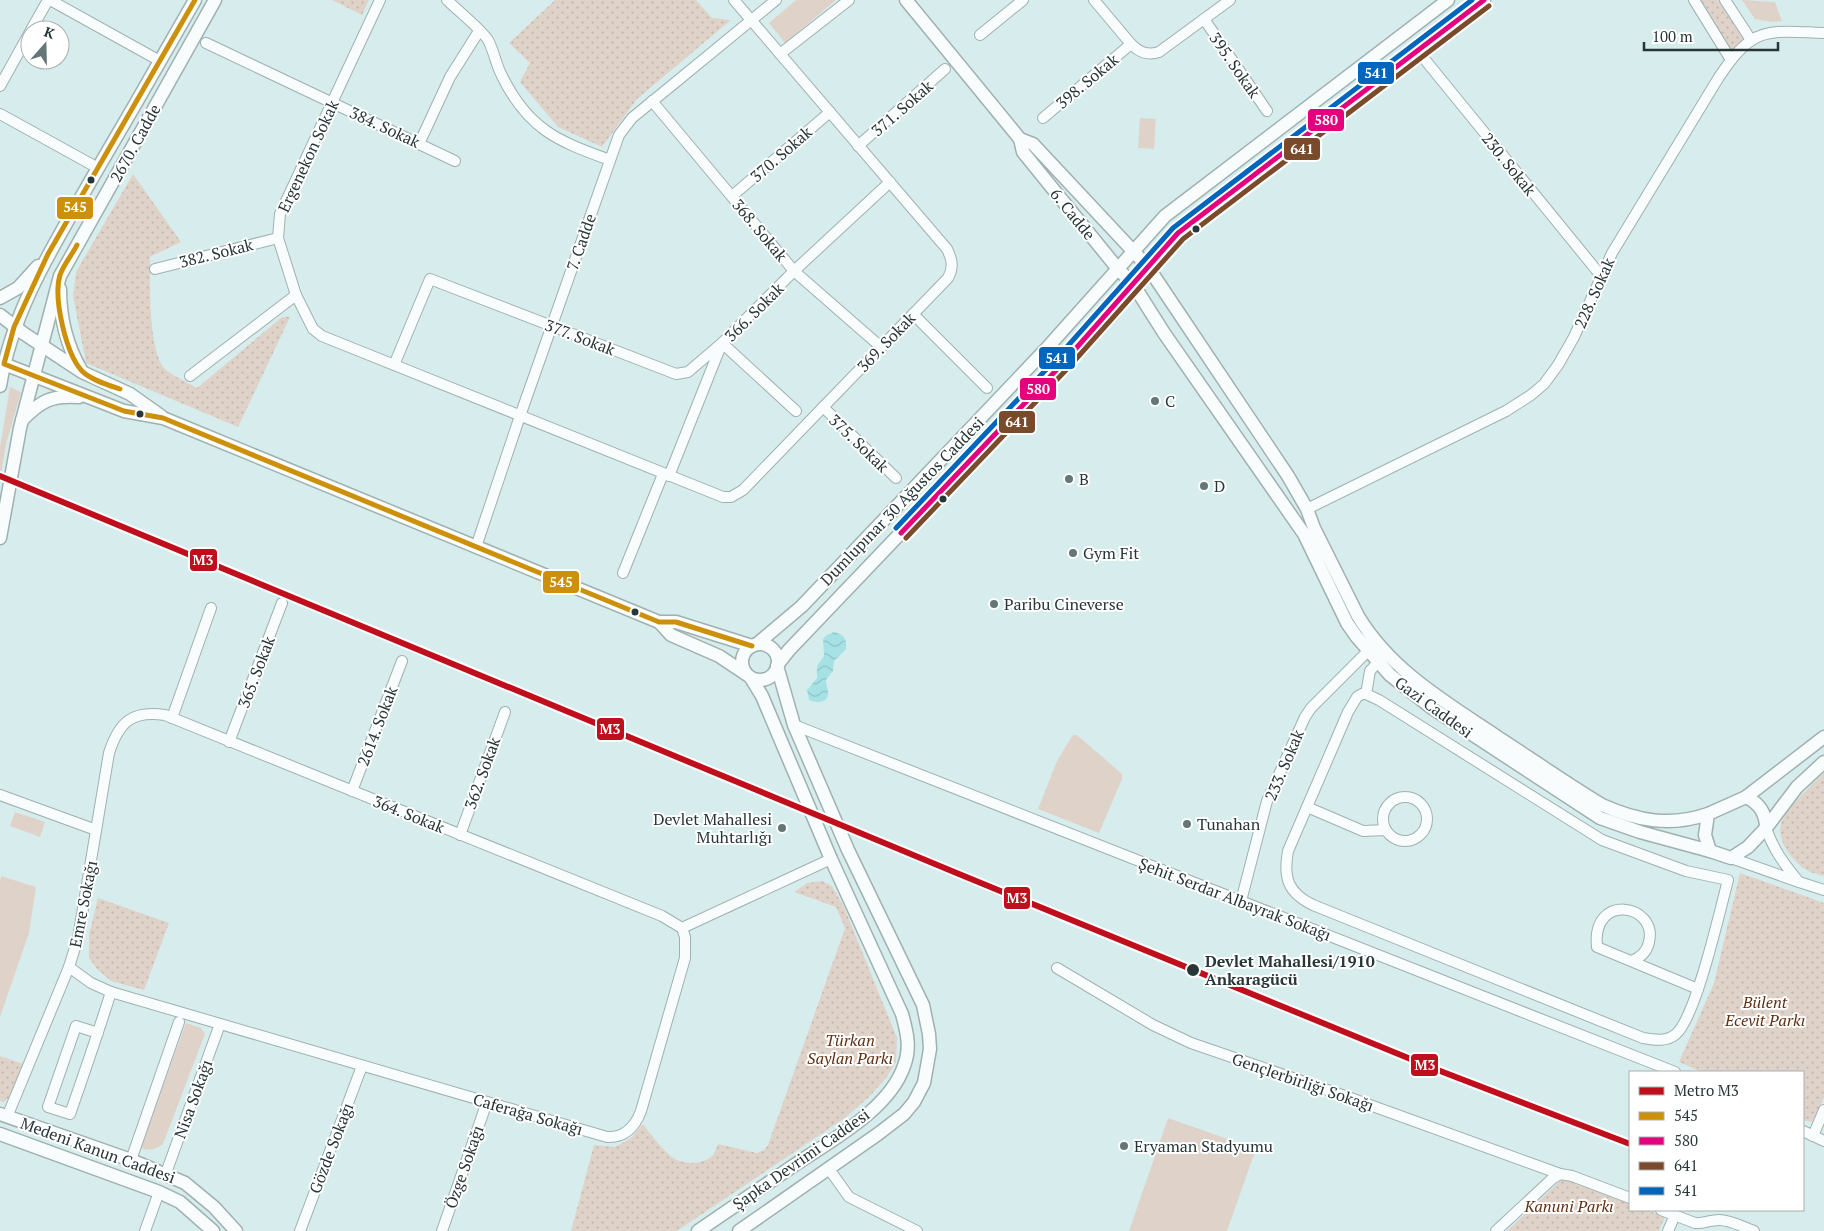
<svg xmlns="http://www.w3.org/2000/svg" width="1824" height="1231" font-family="'PT Serif',serif">
	<style>
		.green { fill: #dfd3c9 }
		.park { fill: url(#park-dots) }
		.water { fill: url(#water-waves) }
		.lines { fill: none; stroke-linecap: round; stroke-linejoin: round }
		.minor-casing { stroke: #9fb0b0; stroke-width: 12 }
		.major-casing { stroke: #9fb0b0; stroke-width: 15 }
		.minor { stroke: #f9fcfc; stroke-width: 10 }
		.major { stroke: #f9fcfc; stroke-width: 12 }
		.bus-1-casing { stroke: #fff; stroke-width: 9 }
		.bus-2-casing { stroke: #fff; stroke-width: 9 }
		.bus-3-casing { stroke: #fff; stroke-width: 9 }
		.bus-4-casing { stroke: #fff; stroke-width: 9 }
		.bus-1 { stroke: #cd900b; stroke-width: 5 }
		.bus-2 { stroke: #e5007d; stroke-width: 5 }
		.bus-3 { stroke: #7a4b2a; stroke-width: 5 }
		.bus-4 { stroke: #0065bd; stroke-width: 5 }
		.metro-1-casing { stroke: #fff; stroke-width: 10 }
		.metro-1 { stroke: #bf0e1c; stroke-width: 6 }
		.bus-dot { fill: #273637; stroke: #fff; stroke-width: 2 }
		.poi-dot { fill: #657677; stroke: #fff; stroke-width: 2 }
		.labels { text-anchor: middle; dominant-baseline: central; stroke-width: 4; stroke-linejoin: round; paint-order: stroke }
		.street-label { font-size: 16px; fill: #273637; stroke: #fff }
		.poi-label { font-size: 16px; fill: #273637; stroke: #fff; text-anchor: start }
		.stop-label { font-size: 16px; font-weight: bold; fill: #273637; stroke: #fff; text-anchor: start }
		.park-label { font-size: 16px; font-style: italic; fill: #633012; stroke: #fff }
		.line-badge { stroke: #fff; stroke-width: 2 }
		.badge-label { font-size: 14px; text-anchor: middle; font-weight: bold; fill: #fff }
	</style>
	<defs>
		<pattern id="park-dots" width="8" height="8" patternUnits="userSpaceOnUse" patternTransform="scale(1.25)"><rect width="8" height="8" fill="#dfd3c9"/><path d="M2 2h.1M6 6h.1" fill="none" stroke="#bfb6ad" stroke-width="1.8" stroke-linecap="round"/></pattern>
		<pattern id="water-waves" width="16" height="10" patternUnits="userSpaceOnUse" patternTransform="scale(1.25)"><rect width="16" height="10" fill="#a6e2e5"/><path d="M0 5q4-4 8 0t8 0" fill="none" stroke="#8fc2c5"/></pattern>
	</defs>
	<rect width="100%" height="100%" fill="#d7eded"/>
	<g class="green">
		<path d="M796,0H836L785,43L769,23Z"/>
		<path d="M1742,0L1775,2L1782,21L1772,22L1755,19Z"/>
		<path d="M1140,118L1156,119L1154,149L1138,148Z"/>
		<path d="M10,387L21,392L6,444L0,480V447Z"/>
		<path d="M1074,735H1077L1122,774V779L1099,833L1038,809L1057,761L1072,736Z"/>
		<path d="M15,812L45,822L40,837L10,826Z"/>
		<path d="M1,876L36,887L29,933L0,1017V882Z"/>
		<path d="M186,1023L201,1028L205,1034L163,1144C155,1150 150,1151 140,1148Z"/>
		<path d="M1168,1118L1256,1149L1227,1231H1129Z"/>
	</g>
	<g class="park">
		<path d="M332,0H369L362,15Z"/>
		<path d="M555,0H696L712,18L731,20L637,99L602,147L558,127L520,82L530,63L509,43Z"/>
		<path d="M1699,0H1718L1739,32L1749,41L1731,52Z"/>
		<path d="M133,174L181,242L150,257C150,282 148,348 164,368C168,373 190,384 197,388L282,317H290L238,427L86,363L73,296L76,272Z"/>
		<path d="M1824,773V876C1817,874 1808,872 1802,867C1790,857 1777,841 1781,824C1783,812 1814,782 1824,773Z"/>
		<path d="M1740,873L1824,903V1098L1812,1122L1803,1120V1072H1702L1679,1062L1714,983Z"/>
		<path d="M822,881L832,886L844,907L897,1038L896,1062L887,1077L869,1097L845,1118L677,1231H571L594,1145L615,1147L631,1138L643,1124C652,1136 661,1148 672,1157C683,1165 704,1165 713,1155C715,1152 717,1147 718,1144L757,1153L764,1150L768,1145L845,928L836,907L794,892L807,883Z"/>
		<path d="M98,898L169,923L144,990L111,981L97,969L89,958V935Z"/>
		<path d="M0,1056L26,1065L11,1096L4,1102L0,1101Z"/>
		<path d="M1569,1180L1630,1203V1210H1647L1665,1217L1659,1231H1507L1560,1181Z"/>
	</g>
	<path class="water" d="M834,632C844,634 847,639 846,649L834,661L833,671L826,680C826,685 828,688 828,693C828,704 816,703 809,700L807,690L817,678V666L824,656L823,639L827,635Z"/>
	<g class="lines">
		<defs>
			<g id="minor">
				<path d="M50,0L160,61"/>
				<path d="M380,0L280,214L278,238L296,295L313,329L322,336L723,497H731L743,490L948,278C954,267 952,259 947,249L734,0"/>
				<path d="M447,0C456,9 482,30 488,40C494,51 496,65 502,76C528,129 557,141 610,160"/>
				<path d="M1094,0L1131,44C1139,52 1147,56 1159,52L1230,0"/>
				<path d="M1694,0L1731,60"/>
				<path d="M1725,0L1751,40"/>
				<path d="M1204,19L1267,111"/>
				<path d="M31,30L48,0"/>
				<path d="M980,35L1023,0"/>
				<path d="M206,43L455,161"/>
				<path d="M1417,50L1602,277"/>
				<path d="M780,54L849,0"/>
				<path d="M0,86L30,32"/>
				<path d="M652,101L794,271L881,347"/>
				<path d="M0,114L98,168"/>
				<path d="M1043,118L1131,44"/>
				<path d="M419,144L450,77L479,31"/>
				<path d="M858,146L945,69"/>
				<path d="M732,196L830,112"/>
				<path d="M155,269L278,238"/>
				<path d="M913,314L987,388"/>
				<path d="M394,365L430,279L676,374L688,372L722,343L796,411"/>
				<path d="M190,376L296,295"/>
				<path d="M823,407L896,478"/>
				<path d="M669,476L722,343L794,271L890,182"/>
				<path d="M1307,509L1506,411L1531,395L1544,384L1558,365L1574,337L1612,253L1719,77C1728,64 1738,49 1752,40C1771,27 1802,33 1824,33"/>
				<path d="M476,547L520,416L619,135L632,118L776,0"/>
				<path d="M623,573L663,474"/>
				<path d="M1362,694H1366L1379,700L1602,840L1686,871L1728,880C1720,910 1696,1017 1676,1034C1667,1042 1655,1040 1643,1038L1313,905C1288,893 1283,878 1288,851L1348,712L1357,697Z"/>
				<path d="M1366,694L1370,671L1378,662"/>
				<path d="M172,718L211,608"/>
				<path d="M794,725L1675,1072"/>
				<path d="M229,742L282,603"/>
				<path d="M352,791L402,661"/>
				<path d="M0,795L96,830"/>
				<circle cx="1405" cy="819" r="22"/>
				<path d="M1307,807L1363,831L1386,830"/>
				<path d="M460,835L505,712"/>
				<path d="M1731,858L1799,882C1784,864 1773,849 1766,828"/>
				<path d="M1799,882L1824,890"/>
				<path d="M1241,901L1267,801L1305,717L1311,708L1368,651"/>
				<path d="M1631,961C1640,958 1647,952 1649,942C1658,904 1591,892 1597,947L1698,989"/>
				<path d="M69,967L91,983L111,992L607,1137C625,1138 635,1127 641,1111L685,958V937L682,928L831,859"/>
				<path d="M1057,968L1153,1025L1191,1043L1345,1096L1560,1174"/>
				<path d="M98,1033L76,1026L48,1107L70,1114C84,1074 98,1033 111,992"/>
				<path d="M7,1117L69,967L78,938L109,753C119,722 132,710 165,715L662,916L682,928"/>
				<path d="M1803,1131L1824,1141"/>
				<path d="M1813,1136L1824,1110"/>
				<path d="M131,1160L179,1022"/>
				<path d="M829,1169L849,1197L917,1231"/>
				<path d="M166,1173L220,1024"/>
				<path d="M1661,1210L1695,1223C1703,1224 1710,1220 1719,1220C1731,1220 1743,1227 1754,1231"/>
				<path d="M145,1231L159,1192"/>
				<path d="M300,1231L362,1066"/>
				<path d="M442,1231L487,1102"/>
				<path d="M1496,1231L1552,1179L1560,1174L1572,1176L1630,1198"/>
				<path d="M1668,1231L1675,1215"/>
			</g>
			<g id="major">
				<path d="M906,0L1020,139"/>
				<path d="M60,289C60,319 66,344 81,370"/>
				<path d="M0,298L18,288L38,266"/>
				<path d="M0,315L23,333L82,372L130,394L161,416"/>
				<path d="M4,364L124,411L163,418L659,622H676L752,646"/>
				<path d="M0,386C12,309 56,242 94,175C128,117 162,58 195,0"/>
				<path d="M22,420C41,401 51,395 79,397"/>
				<path d="M0,538L20,428L60,276L215,0"/>
				<path d="M659,622L671,635L719,656L746,674"/>
				<path d="M757,644L802,606L1047,348L1165,216L1448,0"/>
				<circle cx="760" cy="662" r="18"/>
				<path d="M778,664L789,650L1063,363L1178,233L1484,0"/>
				<path d="M1746,797C1759,803 1766,813 1766,828L1748,847L1731,858L1710,851L1705,835L1708,814Z"/>
				<path d="M1746,797L1824,737"/>
				<path d="M1708,814C1670,827 1638,821 1602,805C1567,784 1533,760 1499,738C1447,703 1391,671 1358,616L1314,528L1307,509L1288,476L1148,267L1033,144L1020,139L1023,152L1118,269L1133,284L1164,333L1304,534L1347,623L1356,636L1390,675L1432,708L1600,818L1640,832L1710,851"/>
				<path d="M1766,828L1797,787L1824,762"/>
				<path d="M0,1114L131,1160L185,1183L214,1207L236,1231"/>
				<path d="M0,1134L159,1192L180,1202L213,1231"/>
				<path d="M698,1231C730,1209 761,1188 793,1166C830,1141 889,1110 904,1066C911,1048 907,1032 902,1014L831,859L762,696L751,678"/>
				<path d="M739,1231L878,1134L904,1114L914,1102L924,1083L930,1049L929,1034L923,1005L848,850L794,725L777,666"/>
			</g>
		</defs>
		<use href="#minor" class="minor-casing"/>
		<use href="#major" class="major-casing"/>
		<use href="#minor" class="minor"/>
		<use href="#major" class="major"/>
		<defs>
			<g id="bus-1">
				<path d="M195,0L48,254L14,327L4,364L124,411L163,418L659,622H676L752,646"/>
				<path d="M77,245C72,255 64,264 60,275C53,298 66,354 82,371C91,380 108,385 120,389"/>
			</g>
			<path id="bus-2" d="M901,533L1063,363L1178,233L1484,0"/>
			<path id="bus-3" d="M906,538L1068,368L1183,239L1489,6"/>
			<path id="bus-4" d="M896,528L1057,358L1173,228L1472,0"/>
		</defs>
		<use href="#bus-1" class="bus-1-casing"/>
		<use href="#bus-2" class="bus-2-casing"/>
		<use href="#bus-3" class="bus-3-casing"/>
		<use href="#bus-4" class="bus-4-casing"/>
		<use href="#bus-1" class="bus-1"/>
		<use href="#bus-2" class="bus-2"/>
		<use href="#bus-3" class="bus-3"/>
		<use href="#bus-4" class="bus-4"/>
		<defs>
			<path id="metro-1" d="M0,476L959,874L1435,1069L1630,1144"/>
		</defs>
		<use href="#metro-1" class="metro-1-casing"/>
		<use href="#metro-1" class="metro-1"/>
	</g>
	<g class="bus-dot">
		<circle cx="91" cy="180" r="4.5"/>
		<circle cx="1196" cy="229" r="4.5"/>
		<circle cx="140" cy="414" r="4.5"/>
		<circle cx="943" cy="499" r="4.5"/>
		<circle cx="635" cy="612" r="4.5"/>
		<circle cx="1193" cy="970" r="7"/>
	</g>
	<g class="poi-dot">
		<circle cx="1155" cy="401" r="5"/>
		<circle cx="1069" cy="479" r="5"/>
		<circle cx="1204" cy="486" r="5"/>
		<circle cx="1073" cy="553" r="5"/>
		<circle cx="994" cy="604" r="5"/>
		<circle cx="1187" cy="824" r="5"/>
		<circle cx="782" cy="828" r="5"/>
		<circle cx="1124" cy="1146" r="5"/>
	</g>
	<g class="labels">
		<g class="street-label">
			<text transform="translate(1235 65) rotate(55)">395. Sokak</text>
			<text transform="translate(1087 81) rotate(-40)">398. Sokak</text>
			<text transform="translate(902 108) rotate(-41)">371. Sokak</text>
			<text transform="translate(385 127) rotate(25)">384. Sokak</text>
			<text transform="translate(135 143) rotate(-61)">2670. Cadde</text>
			<text transform="translate(781 154) rotate(-41)">370. Sokak</text>
			<text transform="translate(308 156) rotate(-65)">Ergenekon Sokak</text>
			<text transform="translate(1509 164) rotate(51)">230. Sokak</text>
			<text transform="translate(1073 214) rotate(51)">6. Cadde</text>
			<text transform="translate(760 230) rotate(50)">368. Sokak</text>
			<text transform="translate(581 242) rotate(-71)">7. Cadde</text>
			<text transform="translate(216 253) rotate(-14)">382. Sokak</text>
			<text transform="translate(1594 293) rotate(-66)">228. Sokak</text>
			<text transform="translate(754 312) rotate(-45)">366. Sokak</text>
			<text transform="translate(580 337) rotate(21)">377. Sokak</text>
			<text transform="translate(886 342) rotate(-46)">369. Sokak</text>
			<text transform="translate(859 443) rotate(44)">375. Sokak</text>
			<text transform="translate(902 501) rotate(-46)">Dumlupınar 30 Ağustos Caddesi</text>
			<text transform="translate(256 672) rotate(-69)">365. Sokak</text>
			<text transform="translate(1434 707) rotate(36)">Gazi Caddesi</text>
			<text transform="translate(377 726) rotate(-69)">2614. Sokak</text>
			<text transform="translate(1284 765) rotate(-67)">233. Sokak</text>
			<text transform="translate(482 773) rotate(-70)">362. Sokak</text>
			<text transform="translate(409 814) rotate(22)">364. Sokak</text>
			<text transform="translate(1235 899) rotate(21)">Şehit Serdar Albayrak Sokağı</text>
			<text transform="translate(83 904) rotate(-79)">Emre Sokağı</text>
			<text transform="translate(1303 1082) rotate(19)">Gençlerbirliği Sokağı</text>
			<text transform="translate(193 1099) rotate(-70)">Nisa Sokağı</text>
			<text transform="translate(528 1114) rotate(16)">Caferağa Sokağı</text>
			<text transform="translate(331 1148) rotate(-69)">Gözde Sokağı</text>
			<text transform="translate(98 1150) rotate(20)">Medeni Kanun Caddesi</text>
			<text transform="translate(801 1159) rotate(-35)">Şapka Devrimi Caddesi</text>
			<text transform="translate(464 1167) rotate(-71)">Özge Sokağı</text>
		</g>
		<g class="poi-label">
			<text x="1165" y="401">C</text>
			<text x="1079" y="479">B</text>
			<text x="1214" y="486">D</text>
			<text x="1083" y="553">Gym Fit</text>
			<text x="1004" y="604">Paribu Cineverse</text>
			<text x="772" y="819" text-anchor="end">Devlet Mahallesi<tspan x="772" dy="18">Muhtarlığı</tspan></text>
			<text x="1197" y="824">Tunahan</text>
			<text x="1134" y="1146">Eryaman Stadyumu</text>
		</g>
		<g class="stop-label">
			<text x="1205" y="961">Devlet Mahallesi/1910<tspan x="1205" dy="18">Ankaragücü</tspan></text>
		</g>
		<g class="park-label">
			<text x="1765" y="1002">Bülent<tspan x="1765" dy="18">Ecevit Parkı</tspan></text>
			<text x="850" y="1040">Türkan<tspan x="850" dy="18">Saylan Parkı</tspan></text>
			<text x="1569" y="1206">Kanuni Parkı</text>
		</g>
	</g>
	<g class="line-badge">
		<rect x="1357" y="61" width="38" height="24" rx="5" fill="#0065bd"/>
		<rect x="1307" y="108" width="38" height="24" rx="5" fill="#e5007d"/>
		<rect x="1283" y="137" width="38" height="24" rx="5" fill="#7a4b2a"/>
		<rect x="56" y="196" width="38" height="24" rx="5" fill="#cd900b"/>
		<rect x="1038" y="346" width="38" height="24" rx="5" fill="#0065bd"/>
		<rect x="1019" y="377" width="38" height="24" rx="5" fill="#e5007d"/>
		<rect x="998" y="410" width="38" height="24" rx="5" fill="#7a4b2a"/>
		<rect x="189" y="548" width="29" height="24" rx="5" fill="#bf0e1c"/>
		<rect x="542" y="570" width="38" height="24" rx="5" fill="#cd900b"/>
		<rect x="596" y="717" width="29" height="24" rx="5" fill="#bf0e1c"/>
		<rect x="1003" y="886" width="28" height="24" rx="5" fill="#bf0e1c"/>
		<rect x="1410" y="1053" width="29" height="24" rx="5" fill="#bf0e1c"/>
	</g>
	<g class="badge-label">
		<text x="1376" y="78">541</text>
		<text x="1326" y="125">580</text>
		<text x="1302" y="154">641</text>
		<text x="75" y="212">545</text>
		<text x="1057" y="363">541</text>
		<text x="1038" y="394">580</text>
		<text x="1017" y="427">641</text>
		<text x="203" y="565">M3</text>
		<text x="561" y="587">545</text>
		<text x="610" y="734">M3</text>
		<text x="1017" y="903">M3</text>
		<text x="1425" y="1070">M3</text>
	</g>
	<rect x="1629" y="1071" width="175" height="140" fill="#ffffff" stroke="#a9afaf"/>
	<rect x="1639" y="1087" width="25" height="8" fill="#bf0e1c" stroke="#a9afaf"/>
	<text x="1674" y="1096" font-size="15" fill="#273637">Metro M3</text>
	<rect x="1639" y="1112" width="25" height="8" fill="#cd900b" stroke="#a9afaf"/>
	<text x="1674" y="1121" font-size="15" fill="#273637">545</text>
	<rect x="1639" y="1137" width="25" height="8" fill="#e5007d" stroke="#a9afaf"/>
	<text x="1674" y="1146" font-size="15" fill="#273637">580</text>
	<rect x="1639" y="1162" width="25" height="8" fill="#7a4b2a" stroke="#a9afaf"/>
	<text x="1674" y="1171" font-size="15" fill="#273637">641</text>
	<rect x="1639" y="1187" width="25" height="8" fill="#0065bd" stroke="#a9afaf"/>
	<text x="1674" y="1196" font-size="15" fill="#273637">541</text>
	<g transform="translate(45 45) rotate(20)"><circle r="24" fill="#ffffff" stroke="#a9afaf"/>
	<path d="M0-4L9 19L0 12L-9 19Z" fill="#657677"/>
	<text y="-8" font-size="14" font-weight="bold" text-anchor="middle" fill="#273637">K</text>
	</g>
	<path d="M1644 42v8h134v-8" fill="none" stroke="#273637" stroke-width="2.5"/>
	<text x="1652" y="42" font-size="15" fill="#273637" stroke="#ffffff" stroke-width="4" paint-order="stroke">100 m</text>
</svg>
